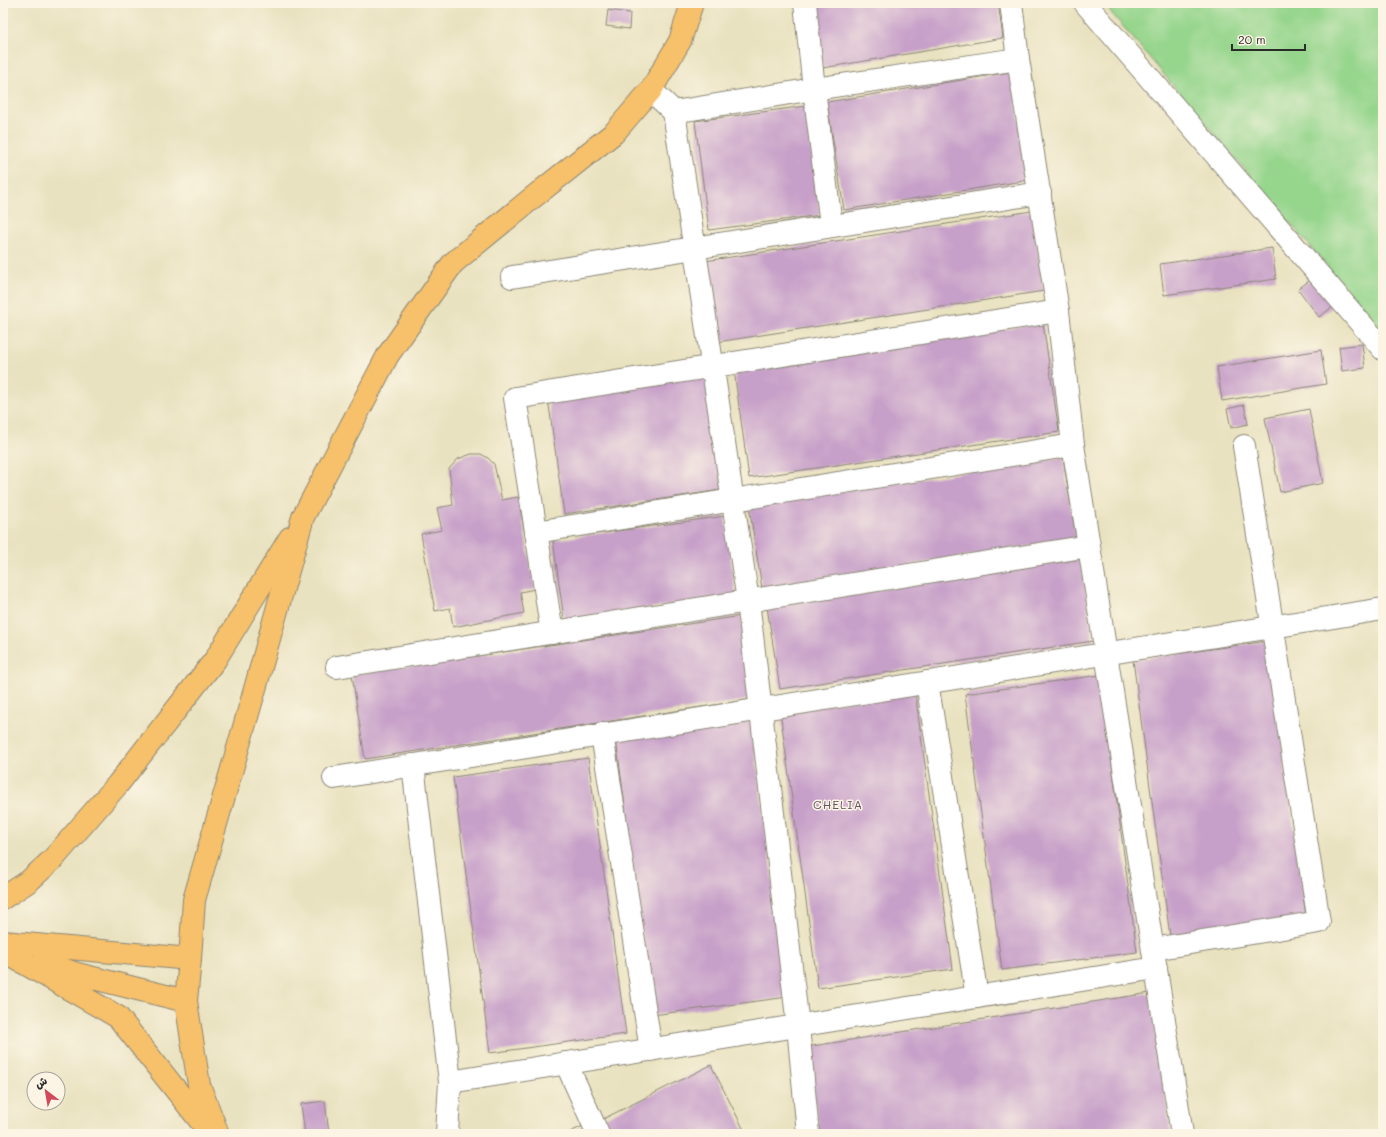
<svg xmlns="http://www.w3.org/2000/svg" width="1386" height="1137" font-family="Mali,'Playpen Sans Arabic',sans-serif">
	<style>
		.green { fill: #95d58c; stroke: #60805c }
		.building { fill: #c7a0c9 }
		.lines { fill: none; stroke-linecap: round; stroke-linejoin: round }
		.minor-casing { stroke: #8a8676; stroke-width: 24 }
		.major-casing { stroke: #8a8676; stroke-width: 24 }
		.minor { stroke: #fff; stroke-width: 22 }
		.major { stroke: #f7c06b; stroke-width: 22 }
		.labels { text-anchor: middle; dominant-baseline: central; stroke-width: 3; stroke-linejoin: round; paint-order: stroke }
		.quarter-label { font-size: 12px; letter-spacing: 1px; fill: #625462; stroke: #fcf5e5 }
	</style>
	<rect width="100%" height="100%" fill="#fcf5e5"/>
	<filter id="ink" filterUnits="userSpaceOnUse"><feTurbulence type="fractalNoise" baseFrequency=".025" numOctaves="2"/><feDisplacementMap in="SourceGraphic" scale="8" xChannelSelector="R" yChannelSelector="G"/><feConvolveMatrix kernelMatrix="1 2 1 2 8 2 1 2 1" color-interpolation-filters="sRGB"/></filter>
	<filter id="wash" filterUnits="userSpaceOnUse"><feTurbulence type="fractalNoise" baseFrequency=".012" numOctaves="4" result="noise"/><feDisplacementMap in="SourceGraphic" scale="16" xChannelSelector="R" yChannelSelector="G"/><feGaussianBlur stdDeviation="0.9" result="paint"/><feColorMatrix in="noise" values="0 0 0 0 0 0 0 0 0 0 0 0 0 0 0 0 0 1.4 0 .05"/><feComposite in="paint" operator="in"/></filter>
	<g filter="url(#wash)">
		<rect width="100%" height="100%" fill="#e9e2c0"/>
		<path class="green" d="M1103,3H1383V332Z"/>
		<g id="blocks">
			<g class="building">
				<path d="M812,3H998L1003,38L823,68Z"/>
				<path d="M608,10L630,13L629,29L606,26Z"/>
				<path d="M1011,72L1029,180L844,210L827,102Z"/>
				<path d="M806,106L820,215L709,230L695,121Z"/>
				<path d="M1032,211L1044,291L717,342L705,261Z"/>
				<path d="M1272,248L1276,279L1164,295L1160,264Z"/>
				<path d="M1313,278L1334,306L1319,317L1298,289Z"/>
				<path d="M1043,323L1059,432L749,478L734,370Z"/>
				<path d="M1362,344L1365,368L1342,371L1339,347Z"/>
				<path d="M1321,350L1326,384L1222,401L1217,367Z"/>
				<path d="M710,374L727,489L564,514L548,398Z"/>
				<path d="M1244,405L1248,424L1231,428L1227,409Z"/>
				<path d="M1309,409L1323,483L1280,492L1265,418Z"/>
				<path d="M471,454H481L488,458L494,464L502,500L518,497L535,589L520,592L524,613L453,627L450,608L435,611L421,534L442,530L437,508L453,505L449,469L458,459Z"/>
				<path d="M1063,457L1076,539L762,588L749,506Z"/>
				<path d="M725,516L736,596L564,620L553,540Z"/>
				<path d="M1081,559L1093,641L780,689L767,607Z"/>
				<path d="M741,616L753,699L365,759L352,675Z"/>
				<path d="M1268,641L1306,917L1170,936L1133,660Z"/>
				<path d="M1100,675L1137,952L1002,970L965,694Z"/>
				<path d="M915,692L953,969L818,988L780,711Z"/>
				<path d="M751,720L788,997L653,1015L616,739Z"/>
				<path d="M588,758L626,1034L490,1053L453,777Z"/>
				<path d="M1150,993L1171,1134H820L806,1047Z"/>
				<path d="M711,1065L746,1134H610L603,1119Z"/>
				<path d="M325,1101L329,1134H305L301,1104Z"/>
				<path d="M587,1124L592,1134H566Z"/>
			</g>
		</g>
	</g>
	<g filter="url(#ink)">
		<use href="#blocks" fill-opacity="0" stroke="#8a8676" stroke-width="1"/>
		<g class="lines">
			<defs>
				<g id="minor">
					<path d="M805,3L814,89L831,225"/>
					<path d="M1011,3L1018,59L1058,311L1073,445L1182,1134"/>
					<path d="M1085,3L1383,349"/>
					<path d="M651,90L674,112L748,601L798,1026L808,1134"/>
					<path d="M674,112L814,89L1018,59"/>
					<path d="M512,277L1040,193"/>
					<path d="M536,532L1073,445"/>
					<path d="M552,633L515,398L1058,311"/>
					<path d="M337,667L1089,546"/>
					<path d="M927,682L977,997"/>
					<path d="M602,734L651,1050"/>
					<path d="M413,765L450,1082L447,1134"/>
					<path d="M334,778L1383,609"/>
					<path d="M1153,949L1319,922L1244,446"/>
					<path d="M566,1063L598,1134"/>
					<path d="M450,1082L1156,968"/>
				</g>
				<g id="major">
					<path d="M3,898L29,881L53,859L118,784L215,660L290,538"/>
					<path d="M3,942L190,959"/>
					<path d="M3,951L118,1017L210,1133"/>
					<path d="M44,962L77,974L186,1001"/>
					<path d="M218,1134L199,1085L186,1001L190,959L194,900L253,696L303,517L388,355L453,263L531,199L614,133L651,90L680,41L692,3"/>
				</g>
			</defs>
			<use href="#minor" class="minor-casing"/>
			<use href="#major" class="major-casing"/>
			<use href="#minor" class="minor"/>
			<use href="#major" class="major"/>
		</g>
	</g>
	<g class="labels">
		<g class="quarter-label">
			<text x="838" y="804">CHELIA</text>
		</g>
	</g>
	<rect width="1386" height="1137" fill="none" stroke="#fcf5e5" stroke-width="16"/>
	<g transform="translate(46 1091) rotate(329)"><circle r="19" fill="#fcf5e5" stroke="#a8a49b"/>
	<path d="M0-3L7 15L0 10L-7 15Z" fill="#d1495b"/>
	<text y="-6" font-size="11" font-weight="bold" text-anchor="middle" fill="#2b2b2b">ش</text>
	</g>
	<path d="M1232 44v6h73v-6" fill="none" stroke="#2b2b2b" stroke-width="2"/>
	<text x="1238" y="44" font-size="12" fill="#2b2b2b" stroke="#fcf5e5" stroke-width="3" paint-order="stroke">20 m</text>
</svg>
